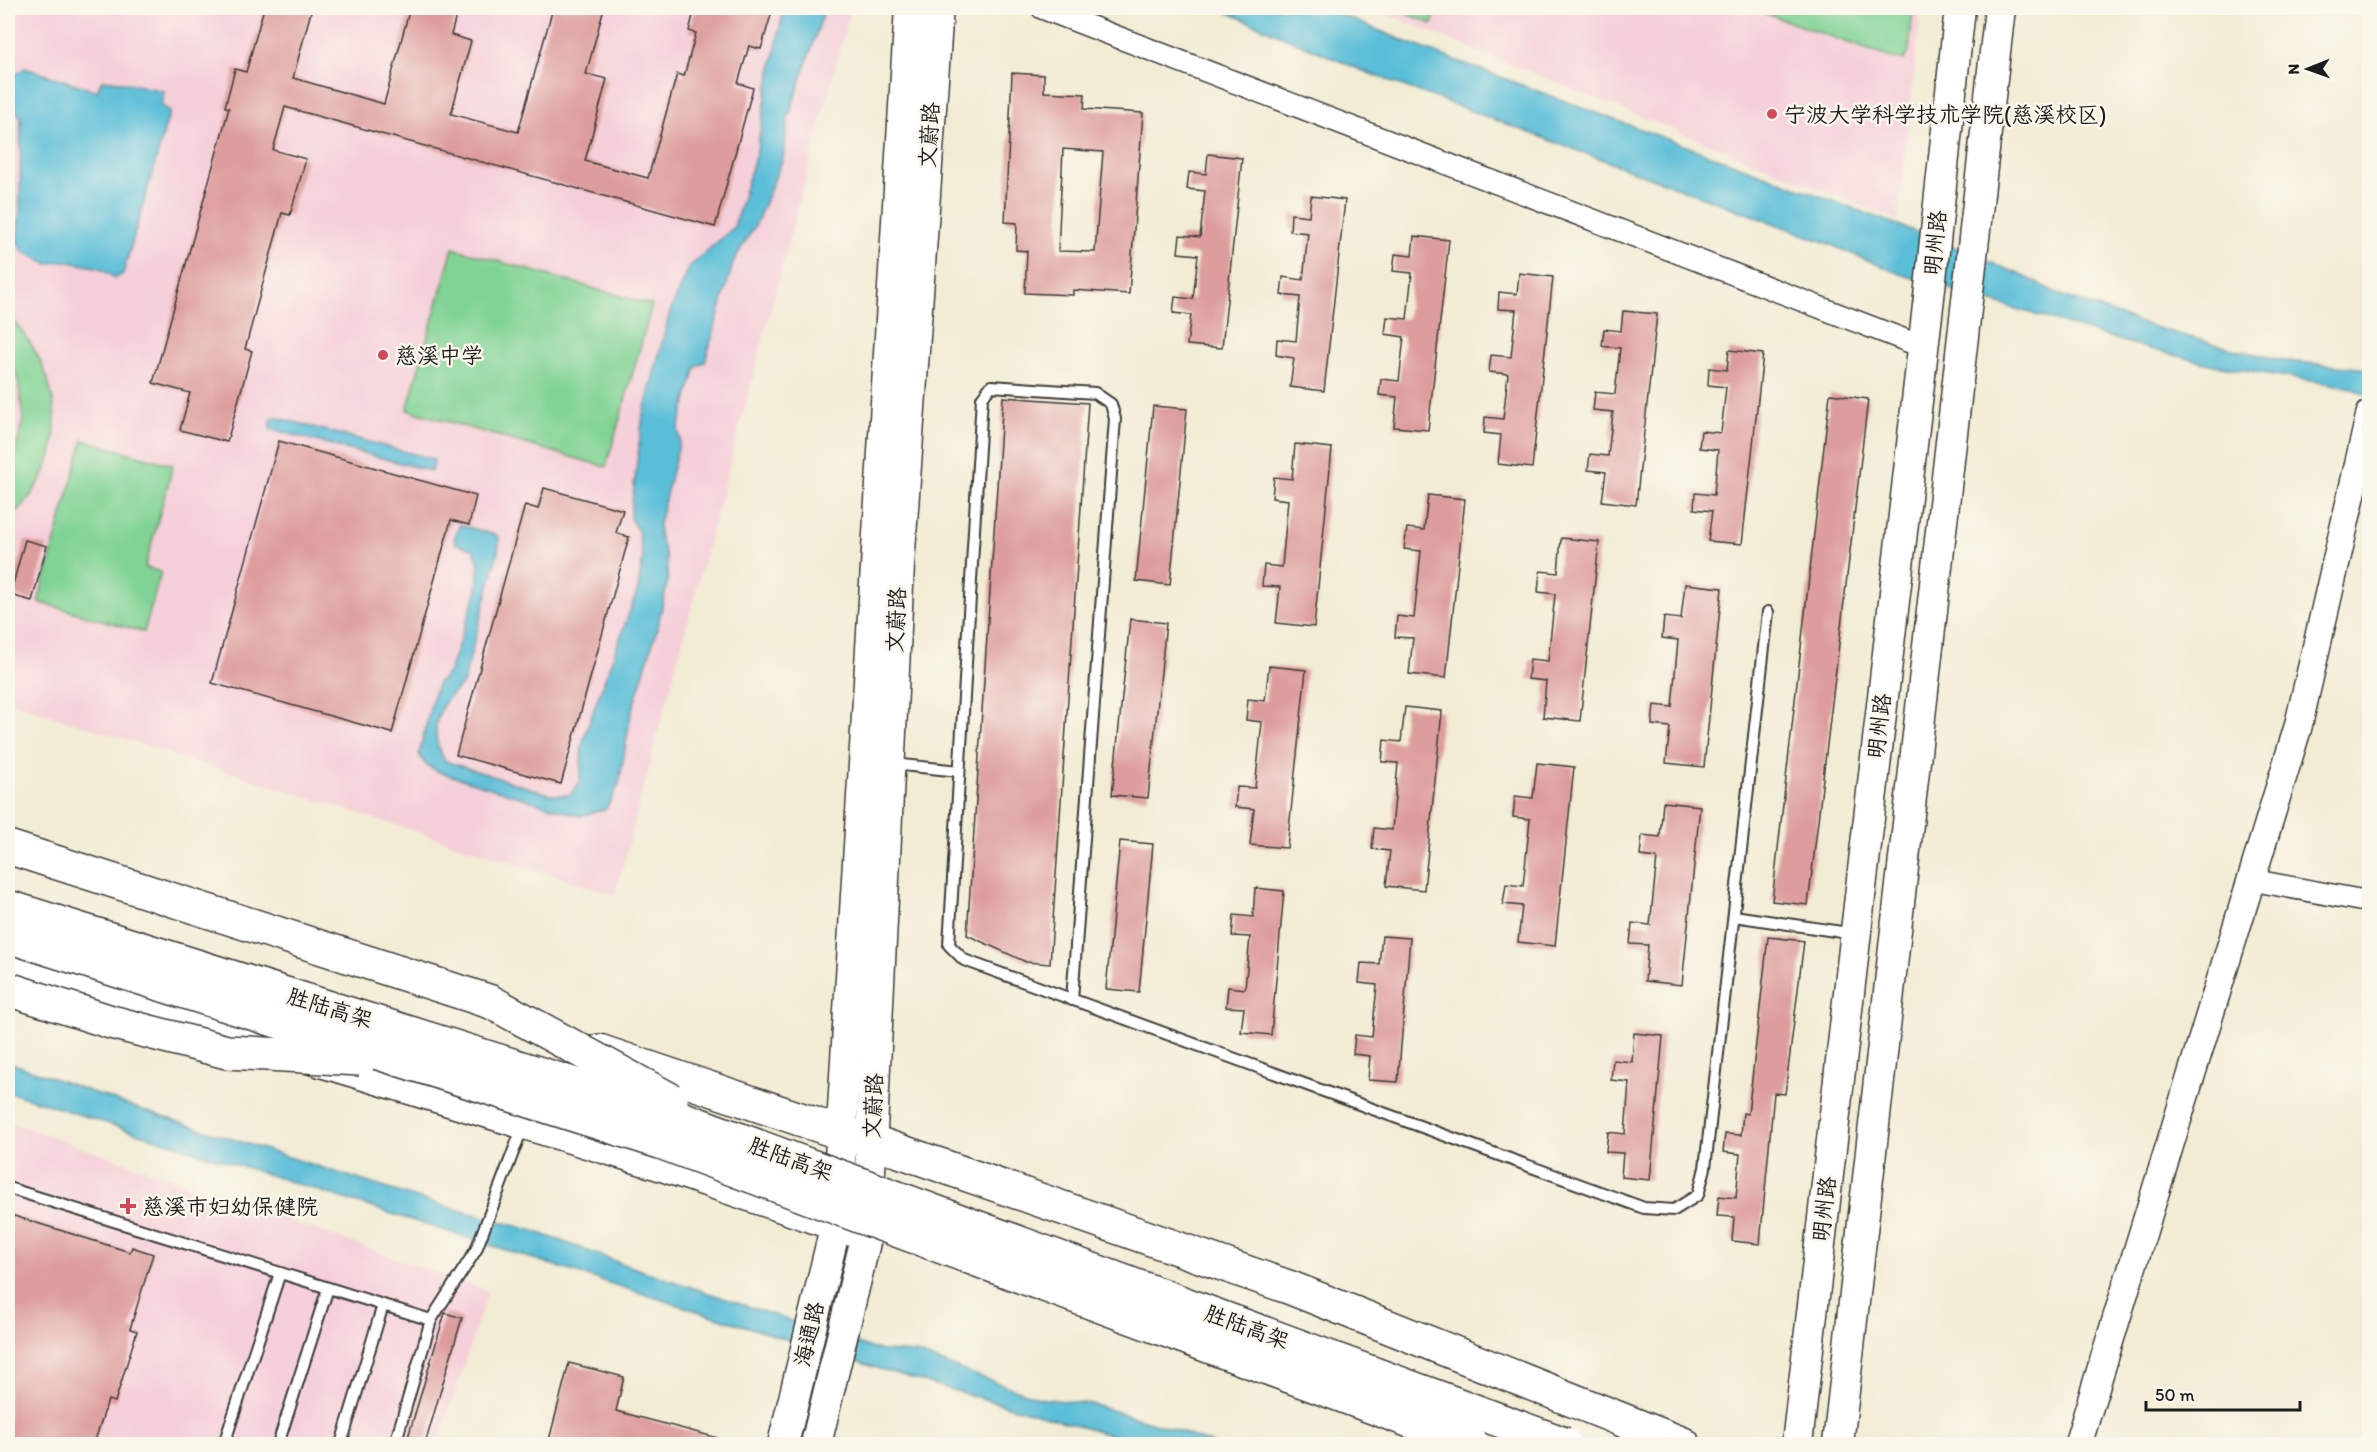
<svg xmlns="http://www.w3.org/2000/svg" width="2377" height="1452" font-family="Itim,'LXGW WenKai TC',sans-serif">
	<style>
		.built { fill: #f5cfd9 }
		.green { fill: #80d394; stroke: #4e7858; stroke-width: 1.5 }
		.water { fill: #5abed8; stroke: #3b6d7a; stroke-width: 1.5 }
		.building { fill: #dd9d9c; fill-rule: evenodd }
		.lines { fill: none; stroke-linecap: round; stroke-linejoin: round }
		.service-casing { stroke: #3c3b38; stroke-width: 14 }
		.minor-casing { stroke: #3c3b38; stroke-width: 24 }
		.tertiary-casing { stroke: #3c3b38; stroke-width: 30 }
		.secondary-casing { stroke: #3c3b38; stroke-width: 33 }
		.primary-casing { stroke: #3c3b38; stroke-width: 36 }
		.service { stroke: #fff; stroke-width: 10 }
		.minor { stroke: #fff; stroke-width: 21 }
		.tertiary { stroke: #fff; stroke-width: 27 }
		.secondary { stroke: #fff; stroke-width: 30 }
		.primary { stroke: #fff; stroke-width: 33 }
		.trunk-bridge-casing { stroke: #3c3b38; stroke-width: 36; stroke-linecap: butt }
		.trunk-bridge { stroke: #fff; stroke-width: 33 }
		.poi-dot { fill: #d1495b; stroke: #fbf7ec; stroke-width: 2 }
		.labels { text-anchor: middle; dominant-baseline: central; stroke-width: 5; stroke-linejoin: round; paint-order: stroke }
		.poi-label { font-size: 22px; fill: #1c1c1c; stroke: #fbf7ec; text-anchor: start }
		.street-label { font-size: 22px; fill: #1c1c1c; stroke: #fbf7ec }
	</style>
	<rect width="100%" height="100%" fill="#fbf7ec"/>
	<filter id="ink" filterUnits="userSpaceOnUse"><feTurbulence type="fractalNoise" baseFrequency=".0167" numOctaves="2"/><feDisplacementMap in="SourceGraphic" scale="12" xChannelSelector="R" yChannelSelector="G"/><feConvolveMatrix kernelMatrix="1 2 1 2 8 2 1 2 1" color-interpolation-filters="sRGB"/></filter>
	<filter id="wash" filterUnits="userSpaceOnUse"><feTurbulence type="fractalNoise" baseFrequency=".008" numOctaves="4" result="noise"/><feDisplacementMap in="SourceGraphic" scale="24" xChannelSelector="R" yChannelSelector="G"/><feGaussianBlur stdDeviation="1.35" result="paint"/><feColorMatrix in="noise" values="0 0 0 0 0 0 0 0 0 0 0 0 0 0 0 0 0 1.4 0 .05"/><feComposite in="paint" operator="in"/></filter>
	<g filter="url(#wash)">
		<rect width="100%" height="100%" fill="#f2ecd4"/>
		<g class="built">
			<path d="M8,8H851L615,895L8,702Z"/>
			<path d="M1371,8H1921L1898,220Z"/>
			<path d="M8,1121L488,1291L438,1444H8Z"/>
		</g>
		<g class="green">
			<path d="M1392,8H1438L1432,24Z"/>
			<path d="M1750,8H1913L1909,51L1904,60L1894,59Z"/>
			<path d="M453,248L652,305L606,467L407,410Z"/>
			<path d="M8,315C52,361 73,432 35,489C28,501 17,511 8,520V467L15,453L23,420L18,379L8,357Z"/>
			<path d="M83,440L173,465L145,567L161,572L144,632L38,602Z"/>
		</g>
		<g class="water">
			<path d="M784,8H825L788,118L783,158L756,224L734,260L705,362L696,367L678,429L680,440L659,523V535L666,556L668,579L657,629L631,714L619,784L606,809L580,816L439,772L426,765L419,754L433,696L438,683L449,672L477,590L479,563L473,549L456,544L454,538L460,525L496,535L499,538L498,552L463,684C436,705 427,730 445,761L552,795H570L580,782L582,746L588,725L638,589L643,556L638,531L630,518L643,415L670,312L689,267L734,227L757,150L767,91Z"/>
			<path d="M1217,8H1325L1409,43L1901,226L2019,274L2063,296L2150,326L2233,349L2286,361L2369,369V396L2348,387L2214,365L2142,347L1900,274L1824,242L1363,71Z"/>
			<path d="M25,68L97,91L102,80L122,82L164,91L161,105L170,111L123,274L115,278L100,268L64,261L47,264L25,253L17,242L20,208L21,117C8,105 11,92 13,76Z"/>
			<path d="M275,417L433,459L434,465L431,471L270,429V421Z"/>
			<path d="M2369,536L2370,578L2369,581L2362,579Z"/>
			<path d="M8,1062L145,1111L420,1199L534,1231L626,1265L871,1348L883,1351L916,1353L1039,1398L1091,1404L1170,1428L1213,1444H1141L883,1370L8,1092Z"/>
		</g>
		<g id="blocks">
			<g class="building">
				<path d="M264,8H312L293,78L384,104L410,8H458L451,35L471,41L451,114L518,132L553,8H604L586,74L607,79L585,161L648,178L677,74L684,76L696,33L689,31L695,8H773L761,49L749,46L738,83L753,88L715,227L285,107L273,150L306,159L290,215L282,213L245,349L252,351L227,442L180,430L190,393L153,383L229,108L225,107L235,69L246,72Z"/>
				<path d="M1012,73L1044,75V92L1085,94L1084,109L1143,113L1129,294L1073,290V295L1025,293L1027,251L1016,250L1017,223L1005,222ZM1063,149L1103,152L1095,252L1058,251Z"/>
				<path d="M1208,154L1242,158L1222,348L1187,345L1191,315L1173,313L1175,297L1193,299L1198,255L1178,253L1180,235L1200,237L1205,191L1187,189L1189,172L1206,174Z"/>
				<path d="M1311,196L1345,200L1324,391L1290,387L1294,358L1276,355L1277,339L1296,341L1300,297L1281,295L1283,277L1303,280L1308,233L1290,231L1291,214L1309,216Z"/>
				<path d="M1414,236L1449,240L1428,430L1394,427L1397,397L1379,395L1381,379L1399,381L1404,337L1385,334L1387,317L1407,319L1412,273L1393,271L1395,254L1412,256Z"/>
				<path d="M1519,273L1553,277L1532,468L1498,464L1501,435L1484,433L1485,417L1503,419L1508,374L1489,372L1491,355L1511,357L1516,310L1498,309L1499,292L1517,294Z"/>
				<path d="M1623,311L1657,314L1636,505L1602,501L1606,472L1588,470L1590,454L1608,456L1613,412L1593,410L1595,392L1615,394L1620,348L1602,346L1604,329L1621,331Z"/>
				<path d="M1729,350L1763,354L1742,544L1708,541L1712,511L1694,509L1695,493L1714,495L1718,450L1699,448L1701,431L1721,433L1726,387L1708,385L1709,368L1727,370Z"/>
				<path d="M1830,394L1868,399L1808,905L1772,901Z"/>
				<path d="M1003,397L1088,403L1050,964L1026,962L967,935Z"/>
				<path d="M1153,406L1187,409L1170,585L1136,581Z"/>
				<path d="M279,441L476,496L469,525L451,520L392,733L212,683Z"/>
				<path d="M1295,444L1332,448L1314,627L1276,623L1280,587L1262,586L1264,565L1282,567L1288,500L1272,498L1274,477L1292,479Z"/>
				<path d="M544,488L623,510L616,533L629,537L561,784L456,755L525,505L538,509Z"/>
				<path d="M1428,495L1465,499L1446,678L1409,674L1413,638L1395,637L1397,616L1414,618L1421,551L1404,549L1407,528L1424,530Z"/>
				<path d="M1561,538L1599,542L1580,721L1543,717L1546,681L1528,679L1530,659L1548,661L1555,594L1538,592L1540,571L1558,573Z"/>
				<path d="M25,540L47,546L32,601L10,595Z"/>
				<path d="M1685,584L1722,588L1704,767L1666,763L1670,727L1652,725L1654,705L1672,707L1678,640L1662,638L1664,617L1681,619Z"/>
				<path d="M1130,619L1166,623L1148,798L1112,795Z"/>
				<path d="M1269,666L1306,670L1287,848L1250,845L1254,809L1235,807L1237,787L1255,788L1262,722L1246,720L1248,699L1265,701Z"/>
				<path d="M1405,707L1442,711L1424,890L1386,886L1390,851L1372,849L1374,828L1392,830L1398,763L1382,762L1384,740L1401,742Z"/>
				<path d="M1537,763L1574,767L1555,946L1518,942L1522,906L1503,904L1506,884L1523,886L1530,819L1513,817L1515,796L1533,798Z"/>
				<path d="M1663,802L1700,806L1682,985L1645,981L1648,945L1630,944L1632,923L1650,925L1657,858L1640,856L1642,835L1660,837Z"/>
				<path d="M1120,841L1153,844L1139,992L1106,989Z"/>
				<path d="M1255,888L1284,891L1271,1035L1241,1032L1244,1008L1226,1007L1228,987L1245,989L1250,937L1232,936L1234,915L1253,917Z"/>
				<path d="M1382,936L1410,938L1398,1082L1368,1080L1370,1056L1353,1054L1355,1035L1372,1037L1377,985L1359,983L1361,963L1379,964Z"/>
				<path d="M1768,937L1804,941L1785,1094L1774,1093L1760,1244L1732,1241L1734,1217L1717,1216L1719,1196L1736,1198L1740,1154L1723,1152L1725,1134L1741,1135L1743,1113L1748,1114Z"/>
				<path d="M1634,1033L1663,1036L1650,1180L1621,1177L1623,1153L1606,1152L1608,1132L1625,1134L1629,1082L1611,1080L1613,1060L1632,1062Z"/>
				<path d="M8,1214L130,1252L132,1247L153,1254L130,1329L137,1331L115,1402L108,1400L94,1444H8Z"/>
				<path d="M445,1313L462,1318L425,1444H406Z"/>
				<path d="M569,1363L624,1377L616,1411L722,1439L721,1444H548Z"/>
			</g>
		</g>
	</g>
	<g filter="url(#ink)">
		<use href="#blocks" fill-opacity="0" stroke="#3c3b38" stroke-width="1.5"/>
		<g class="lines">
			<defs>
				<g id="service">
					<path d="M893,764L959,771"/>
					<path d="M1734,916L1855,934"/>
					<path d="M1072,1000L1115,419L1111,404L1095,393L991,386L982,398L949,945L964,960L1644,1208L1674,1210L1698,1195L1705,1168L1768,612"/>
					<path d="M8,1188L431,1320"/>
					<path d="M224,1444L280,1273"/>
					<path d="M278,1444L328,1288"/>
					<path d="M341,1444L383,1305"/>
					<path d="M395,1444L431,1320L476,1250L523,1126"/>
				</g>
				<g id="minor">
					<path d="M1042,8L1923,347"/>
					<path d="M2251,880L2370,902"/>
				</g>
				<path id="tertiary" d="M2078,1444L2298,727L2370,414"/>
				<g id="secondary">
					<path d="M783,1444L836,1224L910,8"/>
					<path d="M816,1444L867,1234L899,565L938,8"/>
					<path d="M1797,1444L1929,297L1960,8"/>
					<path d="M1838,1444L2000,8"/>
				</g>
				<g id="primary">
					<path d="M8,965L661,1164L850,1229"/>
					<path d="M599,1051L841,1133L871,1141L1291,1288L1683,1444"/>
				</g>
			</defs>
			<use href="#service" class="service-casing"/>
			<use href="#minor" class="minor-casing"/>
			<use href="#tertiary" class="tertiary-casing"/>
			<use href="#secondary" class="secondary-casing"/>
			<use href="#primary" class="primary-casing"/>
			<use href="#service" class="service"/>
			<use href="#minor" class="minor"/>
			<use href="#tertiary" class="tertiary"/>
			<use href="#secondary" class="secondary"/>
			<use href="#primary" class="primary"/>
			<defs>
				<g id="trunk-bridge">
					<path d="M8,847L491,1002L671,1100"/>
					<path d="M8,907L681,1118L1564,1444"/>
					<path d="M8,936L660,1142L1472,1444"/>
					<path d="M8,989L111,1022L227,1052L360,1059"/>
				</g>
			</defs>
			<use href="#trunk-bridge" class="trunk-bridge-casing"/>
			<use href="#trunk-bridge" class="trunk-bridge"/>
		</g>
	</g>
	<g class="poi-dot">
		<circle cx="1772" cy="114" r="6"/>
		<circle cx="383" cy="355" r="6"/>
		<path d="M125 1197h6v6h6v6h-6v6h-6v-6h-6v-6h6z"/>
	</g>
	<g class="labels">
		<g class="poi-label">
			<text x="1784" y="114">宁波大学科学技术学院(慈溪校区)</text>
			<text x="395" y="355">慈溪中学</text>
			<text x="142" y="1206">慈溪市妇幼保健院</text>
		</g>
		<g class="street-label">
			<text transform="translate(929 135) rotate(-86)">文蔚路</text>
			<text transform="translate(1935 243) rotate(-84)">明州路</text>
			<text transform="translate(896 620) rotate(-87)">文蔚路</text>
			<text transform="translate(1879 726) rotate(-83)">明州路</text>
			<text transform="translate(330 1008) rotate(17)">胜陆高架</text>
			<text transform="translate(873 1106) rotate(-87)">文蔚路</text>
			<text transform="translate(791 1159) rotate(20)">胜陆高架</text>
			<text transform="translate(1824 1209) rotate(-83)">明州路</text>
			<text transform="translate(1247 1327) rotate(20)">胜陆高架</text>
			<text transform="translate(809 1334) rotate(-77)">海通路</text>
		</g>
	</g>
	<rect width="2377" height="1452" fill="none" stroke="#fbf7ec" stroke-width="30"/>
	<g transform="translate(2308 69) rotate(269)" stroke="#fbf7ec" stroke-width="4.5" paint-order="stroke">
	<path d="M0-4.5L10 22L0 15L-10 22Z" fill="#1c1c1c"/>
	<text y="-9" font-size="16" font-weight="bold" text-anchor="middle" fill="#1c1c1c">N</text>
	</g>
	<path d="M2146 1401v9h154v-9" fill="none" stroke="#1c1c1c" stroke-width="3"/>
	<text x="2155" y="1401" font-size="18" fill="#1c1c1c" stroke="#fbf7ec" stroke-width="4.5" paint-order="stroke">50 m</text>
</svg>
